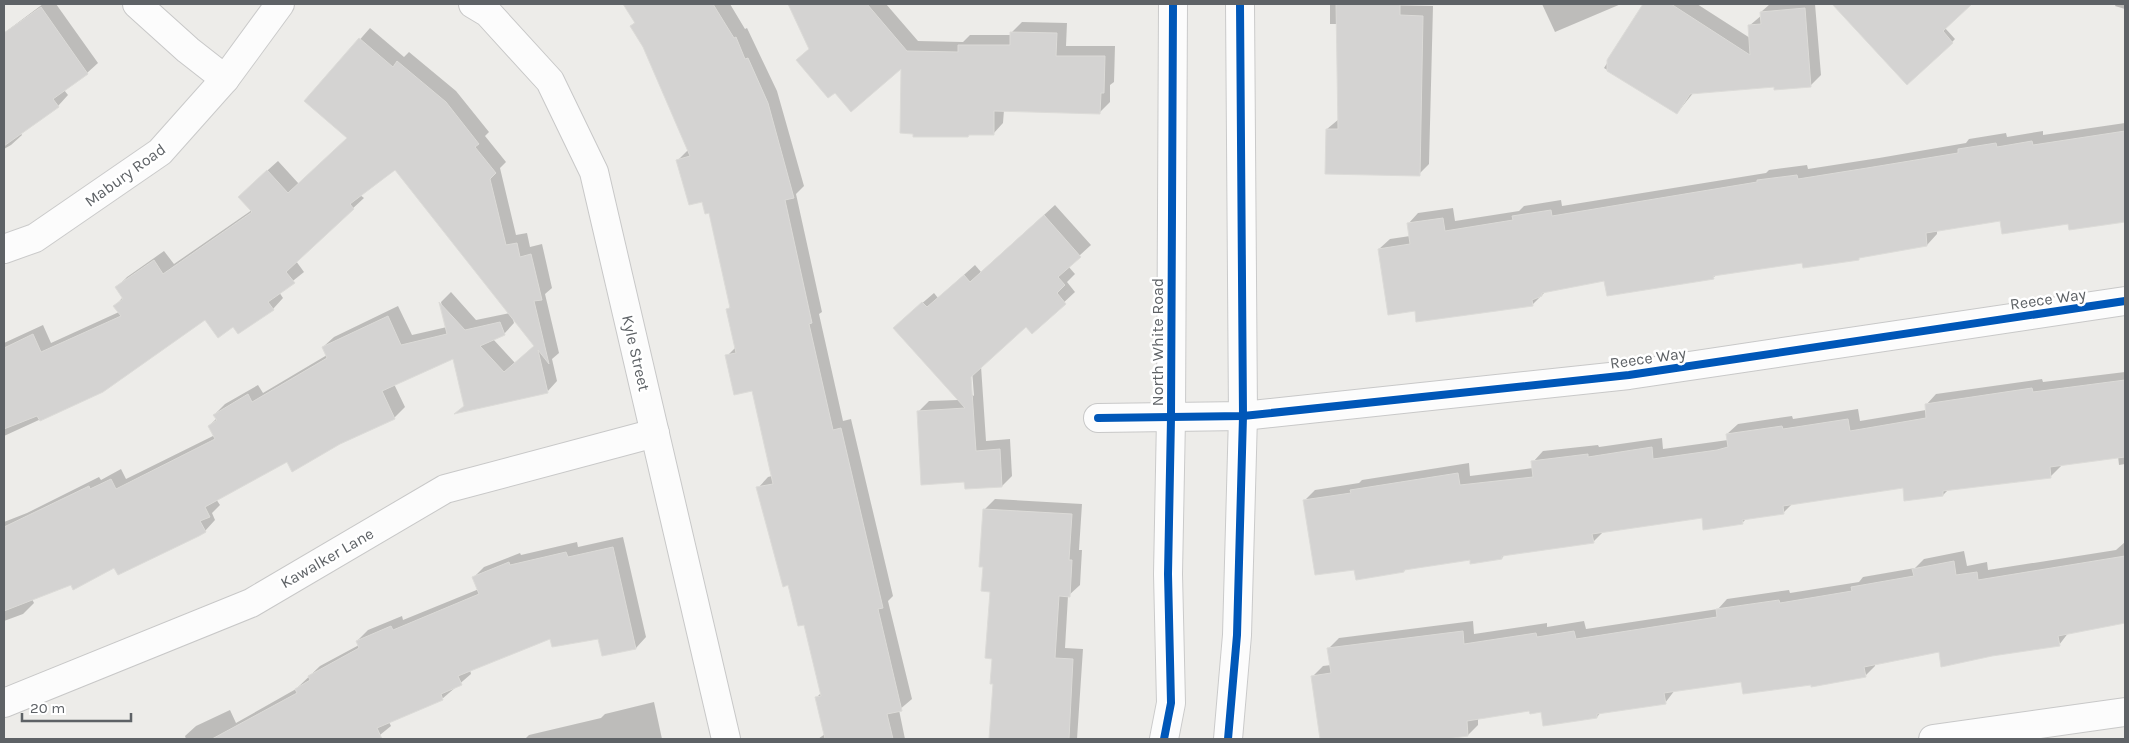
<svg xmlns="http://www.w3.org/2000/svg" width="2129" height="743" font-family="Karla,sans-serif">
	<style>
		.shadow { fill: #0003; fill-rule: evenodd }
		.building { fill: #d4d3d2; stroke: #dcdbd8 }
		.lines { fill: none; stroke-linecap: round; stroke-linejoin: round }
		.street-casing { stroke: #c8c8c8; stroke-width: 30 }
		.secondary-casing { stroke: #cacaca; stroke-width: 30 }
		.street { stroke: #fcfcfc; stroke-width: 28 }
		.secondary { stroke: #fcfcfc; stroke-width: 28 }
		.cycleway-casing { stroke: #fff; stroke-width: 11 }
		.cycleway { stroke: #0057b8; stroke-width: 8 }
		.labels { text-anchor: middle; dominant-baseline: central; stroke-width: 5; stroke-linejoin: round; paint-order: stroke }
		.street-label { font-size: 16px; fill: #5e6266; stroke: #fff }
	</style>
	<rect width="100%" height="100%" fill="#edece9"/>
	<g class="shadow">
		<path d="M43,4H56L98,63L87,73L64,90L68,95L58,106L20,132L22,135L11,145L4,149V33Z"/>
		<path d="M624,4H730L745,29L747,28L777,91L804,186L796,194L822,312L819,314L843,421L851,419L893,596L888,601L912,699L899,710L905,739H818L825,734L816,698L821,693L805,624L789,584L758,488L768,477L772,476L753,390L727,356L736,347L727,310L731,306L709,212L678,160L689,149L644,46L632,26L635,22Z"/>
		<path d="M789,4H886L918,41L963,42L970,35H1011V33L1022,22L1067,23L1066,46H1115L1114,82L1110,85V102L1099,113L1004,110L1003,123L993,134L902,66L835,92L797,60L810,48Z"/>
		<path d="M1330,4L1433,6L1429,164L1419,174L1327,129L1339,119L1337,24H1330Z"/>
		<path d="M1542,4H1621L1555,32Z"/>
		<path d="M1645,4H1697L1750,38L1749,26L1762,15L1761,12L1770,4H1815L1821,75L1810,86L1776,85L1694,92L1677,113L1604,68Z"/>
		<path d="M1840,4H1922L1933,15L1931,4H1970L1945,28L1955,39L1945,49L1837,7Z"/>
		<path d="M2116,4H2125V9L2115,6Z"/>
		<path d="M370,28L404,57L409,52L456,91L489,132L485,136L506,162L500,168L516,235L527,233L530,247L542,244L552,288L545,294L559,353L552,359L557,381L547,392L465,405L454,357L394,384L405,407L394,418L288,461L216,499L220,505L212,513L215,520L205,531L32,599L34,603L23,614L4,621V522L27,513L99,477L101,480L121,469L126,479L215,435L209,426L217,418L214,415L225,404L258,385L263,393L327,355L323,347L334,337L398,306L412,335L447,327L441,302L451,292L476,320L510,313L396,169L360,195L364,198L296,261L304,272L279,292L283,298L273,309L239,333L233,325L206,318L102,391L4,436V343L43,325L51,343L119,312L115,306L123,297L117,287L127,277L164,251L174,264L252,210L250,186L278,161L299,184L349,138L306,101ZM512,316L535,345L515,363L493,339L504,334L514,323Z"/>
		<path d="M2125,123V219L2124,221L2069,222L2001,220L1937,230V234L1927,245L1717,274L1713,278L1605,279L1546,291L1532,305L1416,310L1379,249L1390,239L1410,236L1408,224L1418,213L1453,208L1455,221L1519,211L1524,206L1561,200L1562,206L1766,173L1769,170L1807,165L1808,169L1879,158L1966,143L1969,139L2006,133L2007,137L2043,131V135Z"/>
		<path d="M1055,205L1091,245L1068,266L1075,274L1067,282L1075,292L1032,332L1026,326L981,366L986,441L1010,439L1012,476L1002,486L965,481L918,412L929,401L958,400L905,318L934,293L938,298L975,265L981,272ZM972,370L974,396L971,394L969,371Z"/>
		<path d="M2125,372V464L2119,465L2118,456L2061,464V466L2051,476L1949,489L1943,495L1904,487L1793,503L1783,513L1747,518L1742,523L1703,517L1604,531L1593,542L1505,554L1502,558L1471,559L1407,568L1404,571L1355,568L1305,500L1315,490L1359,483L1362,480L1469,463L1470,476L1533,468V462L1543,451L1598,445L1599,447L1662,438L1663,449L1728,440L1727,434L1738,424L1792,416L1793,419L1858,409L1860,421L1926,410V405L1936,394L2042,379L2043,382Z"/>
		<path d="M995,499L1082,504L1079,550H1082L1080,585L1068,596L1065,648L1083,649L1077,739H991L994,683L991,591L984,510Z"/>
		<path d="M623,537L646,637L636,648L603,655L599,638L551,637L470,670L471,674L442,699L389,722L391,726L375,739H186L185,736L196,726L230,710L236,723L296,689L320,666L359,645L357,641L368,630L402,616L403,620L479,589L474,577L484,567L520,553L521,555L577,542L578,547Z"/>
		<path d="M2125,542V622L2069,632L2059,645L1940,651L1875,663V666L1865,676L1812,683L1742,680L1675,690L1665,703L1601,712L1597,717L1530,710L1478,718V725L1468,735L1438,739H1413V737L1398,739H1349V736L1322,739L1312,677L1323,666L1331,665L1328,649L1339,638L1473,621L1474,634L1547,623V627L1584,621L1586,629L1718,609L1727,599L1789,590L1790,593L1859,582L1863,577L1915,568L1924,559L1964,551L1967,566L1987,562L1988,570L2116,550Z"/>
		<path d="M654,702L662,739H525L529,735L601,718L605,714Z"/>
	</g>
	<g class="building">
		<path d="M623,4H713L734,38L736,37L745,59L748,58L768,103L794,198L785,200L812,323L809,324L833,430L841,428L883,608L878,609L902,711L887,714L893,739H825L815,697L821,696L804,625L798,626L788,585L783,587L756,487L773,484L752,391L734,395L725,355L736,353L726,309L730,308L709,213L705,214L702,202L689,205L676,160L690,156L643,47L630,26L635,23Z"/>
		<path d="M788,4H867L907,51L958,52V45H1010V32L1057,33L1056,56H1105L1104,93H1101L1100,114L994,111V135H969L968,137H913V134L900,133L901,69L851,112L835,93L828,98L796,60L809,49Z"/>
		<path d="M1336,4H1400V15L1423,16L1420,176L1325,174L1326,129H1338Z"/>
		<path d="M1643,4H1671L1750,55L1748,25L1761,24L1760,12L1805,8L1811,87L1774,90V87L1690,94L1677,114L1607,71V60Z"/>
		<path d="M1832,4H1972L1943,31L1953,43L1907,85Z"/>
		<path d="M41,7L88,74L53,99L59,107L4,146V33Z"/>
		<path d="M359,38L393,67L397,61L446,102L479,144L475,147L496,173L490,179L506,245L517,243L520,257L531,254L542,300L534,301L549,364L538,350L548,393L454,414L464,406L453,359L382,391L395,419L340,444L292,472L287,462L205,507L210,517L200,521L206,532L199,536L118,575L114,568L73,590L71,585L4,611V527L89,486L90,489L111,479L116,489L215,439L208,426L217,420L213,415L248,394L252,402L327,358L322,347L388,316L401,345L447,334L439,302L465,330L500,322L505,335L480,346L504,372L534,346L395,170L350,204L354,209L286,272L295,283L268,302L274,310L238,334L233,327L218,338L205,320L103,392L40,421L37,416L4,429V348L33,334L41,352L121,316L113,306L123,299L115,287L154,260L163,274L252,212L238,197L267,170L288,193L347,138L304,101Z"/>
		<path d="M2125,131V222L2069,230L2068,224L2002,234L2000,221L1926,233L1927,246L1859,258V260L1803,268L1802,263L1713,276L1714,279L1607,296L1604,281L1542,293V296L1532,300L1533,306L1416,322L1415,311L1388,315L1378,249L1410,244L1407,223L1443,218L1445,231L1513,220L1512,216L1551,210L1552,216L1757,182V180L1797,175L1798,179L1867,168L1958,153V149L1996,143L1997,147L2032,141L2033,145Z"/>
		<path d="M1044,215L1081,257L1058,277L1065,285L1057,293L1066,304L1032,334L1026,327L971,377L976,451L1000,449L1002,487L965,489L964,482L921,485L917,411L965,408L893,328L922,302L927,307L964,275L970,282Z"/>
		<path d="M2125,380V457L2050,467L2051,478L1943,491V496L1904,501L1903,488L1783,506L1784,514L1742,520L1743,524L1703,530L1702,518L1592,534L1594,543L1502,556V559L1470,564V560L1404,570V572L1356,580L1354,570L1315,575L1303,500L1351,493L1350,490L1458,473L1460,485L1533,477L1531,461L1588,454V457L1652,447L1653,459L1717,450L1728,447L1726,434L1782,426L1783,429L1848,419L1850,431L1926,418L1925,404L2032,388L2033,392Z"/>
		<path d="M983,509L1072,514L1069,560H1072L1070,597L1059,596L1055,658L1073,659L1069,739H989L993,684H990L992,659L985,658L990,592L981,591L983,567H979Z"/>
		<path d="M613,547L636,649L602,656L598,639L552,647L550,639L458,676L462,685L441,694L443,700L377,728L382,739H212L297,693L295,689L310,680L308,676L359,648L356,641L391,626L393,630L479,594L472,577L509,562L510,565L566,552L568,557Z"/>
		<path d="M2125,556V623L2058,636L2060,646L1992,656L1941,667L1939,652L1864,667L1866,677L1811,687V685L1743,694L1741,682L1664,693L1666,704L1597,714V718L1543,726L1541,712L1530,714L1529,711L1467,721L1468,736L1447,739H1320L1311,676L1331,673L1327,648L1463,631L1464,644L1536,633L1537,637L1574,631L1576,639L1717,617L1716,609L1779,600L1780,603L1852,591L1851,587L1914,576L1912,569L1954,561L1956,575L1977,572L1978,580Z"/>
	</g>
	<g class="lines">
		<defs>
			<g id="street">
				<path d="M137,4L188,50L225,79"/>
				<path d="M473,4L488,13L550,81L594,172L726,739"/>
				<path d="M1098,418L1243,416L1629,375L2125,301"/>
				<path d="M4,703L251,603L445,489L655,433"/>
				<path d="M1933,739L2125,712"/>
			</g>
			<g id="secondary">
				<path d="M4,249L35,238L160,152L225,79L280,4"/>
				<path d="M1164,739L1171,703L1168,574L1171,418L1173,4"/>
				<path d="M1228,739L1237,635L1243,416L1240,4"/>
			</g>
		</defs>
		<use href="#street" class="street-casing"/>
		<use href="#secondary" class="secondary-casing"/>
		<use href="#street" class="street"/>
		<use href="#secondary" class="secondary"/>
		<defs>
			<g id="cycleway">
				<path d="M1098,418L1243,416L1629,375L2125,301"/>
				<path d="M1164,739L1171,703L1168,574L1171,418L1173,4"/>
				<path d="M1228,739L1237,635L1243,416L1240,4"/>
			</g>
		</defs>
		<use href="#cycleway" class="cycleway-casing"/>
		<use href="#cycleway" class="cycleway"/>
	</g>
	<g class="labels">
		<g class="street-label">
			<text transform="translate(125 175) rotate(-36)">Mabury Road</text>
			<text transform="translate(2048 299) rotate(-8)">Reece Way</text>
			<text transform="translate(1157 342) rotate(-90)">North White Road</text>
			<text transform="translate(636 353) rotate(77)">Kyle Street</text>
			<text transform="translate(1648 358) rotate(-8)">Reece Way</text>
			<text transform="translate(327 558) rotate(-30)">Kawalker Lane</text>
		</g>
	</g>
	<rect width="2129" height="743" fill="none" stroke="#5e6266" stroke-width="10"/>
	<path d="M22 713v8h109v-8" fill="none" stroke="#5e6266" stroke-width="2.5"/>
	<text x="30" y="713" font-size="15" fill="#5e6266" stroke="#ffffff" stroke-width="4" paint-order="stroke">20 m</text>
</svg>
